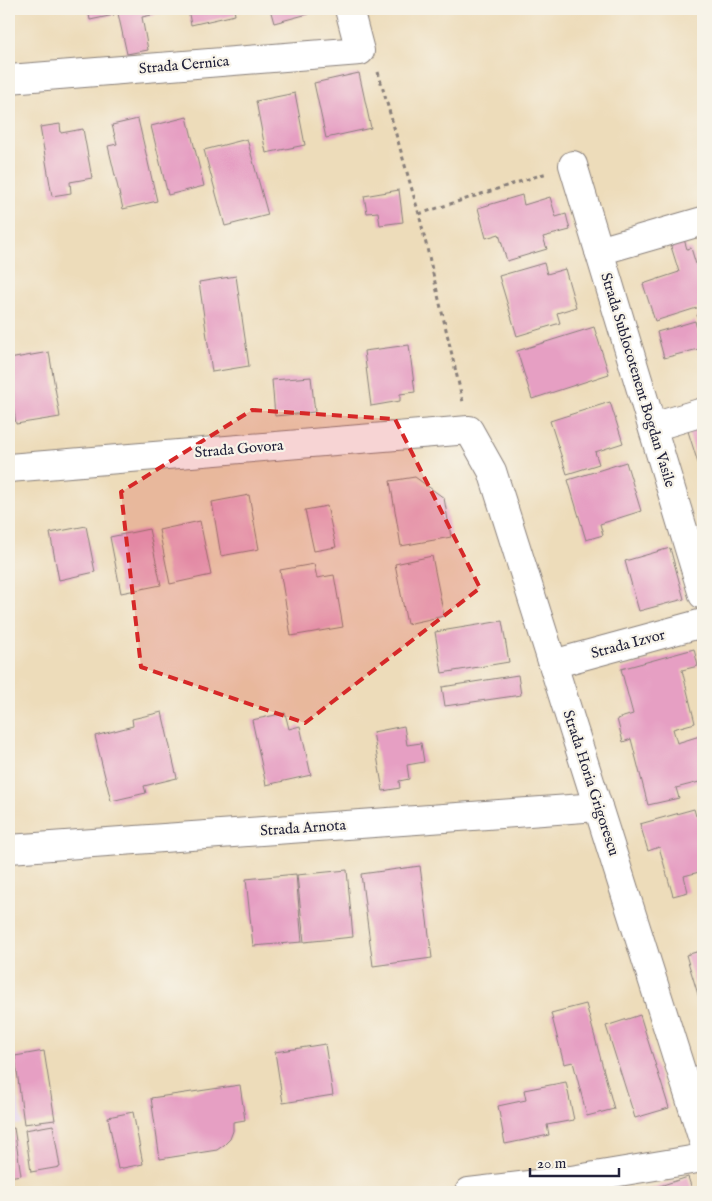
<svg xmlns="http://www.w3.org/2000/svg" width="712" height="1201" font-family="'IM FELL English',serif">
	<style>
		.built { fill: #e3d3f2 }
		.building { fill: #e69fc3 }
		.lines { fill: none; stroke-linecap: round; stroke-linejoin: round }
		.minor-casing { stroke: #887f7a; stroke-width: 30 }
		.path { stroke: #887f7a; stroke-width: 3; stroke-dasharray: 4 4; stroke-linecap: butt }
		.minor { stroke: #fff; stroke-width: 28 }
		.marked { fill: #d62828; fill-opacity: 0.2; stroke: #d62828; stroke-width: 4; stroke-dasharray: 10 6; stroke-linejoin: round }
		.labels { text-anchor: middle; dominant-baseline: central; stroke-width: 4.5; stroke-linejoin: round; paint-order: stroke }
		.street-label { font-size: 15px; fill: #22223b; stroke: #f7f3e8 }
	</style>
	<rect width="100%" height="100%" fill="#f7f3e8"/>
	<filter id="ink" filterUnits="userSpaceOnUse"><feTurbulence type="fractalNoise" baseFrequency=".02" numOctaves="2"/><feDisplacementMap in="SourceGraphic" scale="10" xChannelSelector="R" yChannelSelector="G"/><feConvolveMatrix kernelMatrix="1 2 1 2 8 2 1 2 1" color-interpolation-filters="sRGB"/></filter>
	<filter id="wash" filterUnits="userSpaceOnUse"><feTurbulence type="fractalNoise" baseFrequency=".0096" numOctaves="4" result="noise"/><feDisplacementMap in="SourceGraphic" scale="20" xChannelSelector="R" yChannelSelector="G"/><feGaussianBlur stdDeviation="1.12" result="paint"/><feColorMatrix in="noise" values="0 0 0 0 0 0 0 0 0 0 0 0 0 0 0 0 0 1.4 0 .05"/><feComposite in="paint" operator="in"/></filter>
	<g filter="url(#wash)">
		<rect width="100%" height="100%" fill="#eddcba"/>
		<path class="built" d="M9,1045L22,1124L9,1126Z"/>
		<g id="blocks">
			<g class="building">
				<path d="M88,9H112L114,15L90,20Z"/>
				<path d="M117,9H170L171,11L142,17L148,50L127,54Z"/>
				<path d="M188,9H234L235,15L191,25Z"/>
				<path d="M270,9H307L308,14L274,23Z"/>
				<path d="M359,73L371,128L326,138L314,83Z"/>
				<path d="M295,93L305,145L266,153L256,101Z"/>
				<path d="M187,117L204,186L168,195L151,126Z"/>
				<path d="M138,119L157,201L123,209L108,146L117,144L112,125Z"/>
				<path d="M60,124L61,133L83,129L92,178L70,182L71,193L52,196L40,127Z"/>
				<path d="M247,139L268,215L225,226L204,150Z"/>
				<path d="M399,190L403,222L380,225L378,212L367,213L364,196Z"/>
				<path d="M522,195L524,205L550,197L556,217L566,214L570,230L543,237L547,249L507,261L499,234L486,238L478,208Z"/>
				<path d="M683,236L687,249L691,248L699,274L703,273V306L655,321L643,284L679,272L669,240Z"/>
				<path d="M544,263L547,274L565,269L576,307L557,313L560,323L517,336L499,276Z"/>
				<path d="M236,276L249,366L212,372L199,282Z"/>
				<path d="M703,313V336L697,315Z"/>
				<path d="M695,321L702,348L664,358L657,332Z"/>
				<path d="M594,327L609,374L532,399L517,351Z"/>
				<path d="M409,345L415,392L400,394V401L371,406L364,351Z"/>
				<path d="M49,352L60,417L16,424L9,379V359Z"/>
				<path d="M311,377L315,412L275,416L272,380Z"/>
				<path d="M610,402L623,443L595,452L599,464L567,474L550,421Z"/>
				<path d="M703,422V479L687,428Z"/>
				<path d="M626,462L641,511L600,524L603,535L586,540L568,480Z"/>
				<path d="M415,477L444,498L451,537L401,546L390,481Z"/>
				<path d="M249,495L259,549L221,556L212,502Z"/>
				<path d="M327,506L336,547L314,551L305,510Z"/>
				<path d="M200,521L211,575L170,584L159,530Z"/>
				<path d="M86,526L95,572L59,580L50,533Z"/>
				<path d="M149,529L161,585L121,593L110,537Z"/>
				<path d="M670,548L684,599L639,611L625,561Z"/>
				<path d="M432,556L444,616L407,624L395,564Z"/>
				<path d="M314,564L317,578L334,575L343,627L291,636L280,570Z"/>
				<path d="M502,621L509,662L442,673L435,632Z"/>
				<path d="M694,649L698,666L682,670L695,723L673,729L677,743L703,735V781L676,788L679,798L648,805L631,739L623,742L617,719L633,714L621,669Z"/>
				<path d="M518,675L521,695L445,706L442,687Z"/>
				<path d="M162,712L177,778L144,786L146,793L111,801L95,736L133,726L132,719Z"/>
				<path d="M285,713L289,729L300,726L311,775L266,785L252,720Z"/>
				<path d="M404,726L407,745L421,743L424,762L407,765L409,779L399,781L400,788L383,791L373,732Z"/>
				<path d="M694,809L696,816L703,814V871L684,876L688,892L673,896L659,847L648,851L640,824Z"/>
				<path d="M420,866L432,958L373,966L361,874Z"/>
				<path d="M347,870L353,937L304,942L297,875Z"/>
				<path d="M296,874L302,942L253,946L246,879Z"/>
				<path d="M703,950V1011L686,955Z"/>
				<path d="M586,1004L614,1109L587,1116L573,1062L564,1064L551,1013Z"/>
				<path d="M640,1015L669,1108L635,1118L606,1026Z"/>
				<path d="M325,1044L333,1095L283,1103L275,1052Z"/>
				<path d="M44,1051L55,1120L24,1124L15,1056Z"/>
				<path d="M9,1052L14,1081L9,1082Z"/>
				<path d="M566,1082L574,1120L547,1125L549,1135L505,1144L498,1106L526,1100L524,1090Z"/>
				<path d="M240,1085L245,1120L233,1122V1131L230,1139L224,1145L217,1150L160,1159L151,1098Z"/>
				<path d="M133,1112L143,1164L118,1169L108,1117Z"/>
				<path d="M53,1125L60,1167L31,1172L25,1130Z"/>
				<path d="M14,1128L21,1175L9,1177V1129Z"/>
				<path d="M688,1177L693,1192H641Z"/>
			</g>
		</g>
	</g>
	<g filter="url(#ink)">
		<use href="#blocks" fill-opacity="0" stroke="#887f7a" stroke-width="1"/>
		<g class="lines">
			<defs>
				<g id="minor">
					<path d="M9,79L360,51L349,9"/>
					<path d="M573,165L703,595"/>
					<path d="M599,251L703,221"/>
					<path d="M653,427L703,412"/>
					<path d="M9,468L469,430L492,471L703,1140"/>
					<path d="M553,664L703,623"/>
					<path d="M9,849L598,807"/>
					<path d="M469,1192L571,1180L703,1158"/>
				</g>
			</defs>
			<use href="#minor" class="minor-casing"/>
			<g class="path">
				<path d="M378,72L419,214L463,402"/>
				<path d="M419,214L547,173"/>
			</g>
			<use href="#minor" class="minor"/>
		</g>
	</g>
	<path class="marked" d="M252,410L395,419L480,588L305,723L141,667L121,492Z"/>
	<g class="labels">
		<g class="street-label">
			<text transform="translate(184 65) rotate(-5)">Strada Cernica</text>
			<text transform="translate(638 380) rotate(73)">Strada Sublocotenent Bogdan Vasile</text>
			<text transform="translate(239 449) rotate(-5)">Strada Govora</text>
			<text transform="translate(628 644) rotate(-15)">Strada Izvor</text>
			<text transform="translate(591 783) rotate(72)">Strada Horia Grigorescu</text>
			<text transform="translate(303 828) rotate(-4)">Strada Arnota</text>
		</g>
	</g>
	<rect width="712" height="1201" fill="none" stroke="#f7f3e8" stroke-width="30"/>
	<path d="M530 1168v8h89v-8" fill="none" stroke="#22223b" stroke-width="2.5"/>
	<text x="537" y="1168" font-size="15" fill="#22223b" stroke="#f7f3e8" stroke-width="4" paint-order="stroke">20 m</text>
</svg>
